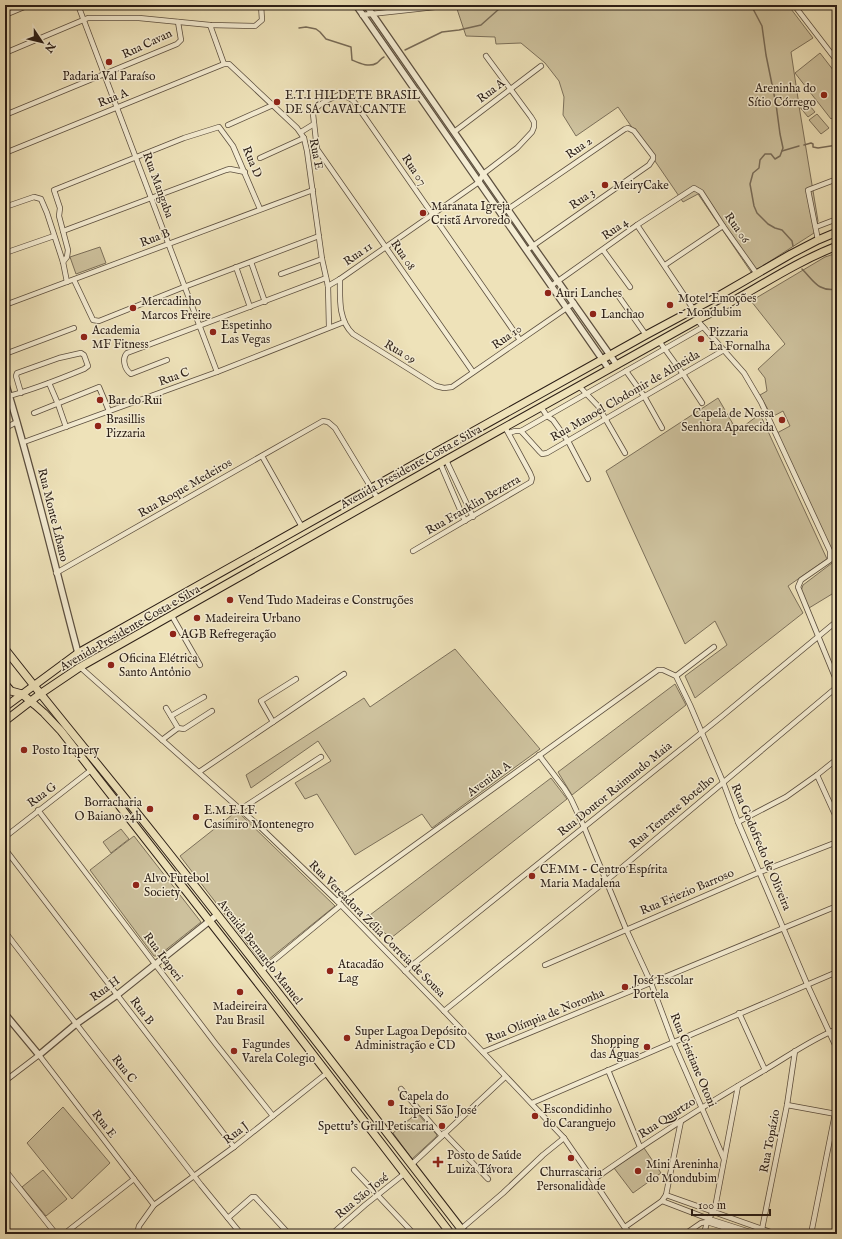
<svg xmlns="http://www.w3.org/2000/svg" width="842" height="1239" font-family="'IM FELL English',serif">
	<style>
		.green { fill: #cdc19d; stroke: #7c705a }
		.lines { fill: none; stroke-linecap: round; stroke-linejoin: round }
		.stream { stroke: #786b57; stroke-width: 1.5 }
		.minor-casing { stroke: #5c4f3f; stroke-width: 6 }
		.tertiary-casing { stroke: #5c4f3f; stroke-width: 8 }
		.primary-casing { stroke: #2b1e16; stroke-width: 9 }
		.minor { stroke: #f4ecd2; stroke-width: 4.5 }
		.tertiary { stroke: #f4ecd2; stroke-width: 5.5 }
		.primary { stroke: #eee2b9; stroke-width: 7 }
		.poi-dot { fill: #8f2418; stroke: #f4ecd2; stroke-width: 1.5 }
		.labels { text-anchor: middle; dominant-baseline: central; stroke-width: 3; stroke-linejoin: round; paint-order: stroke }
		.street-label { font-size: 12px; fill: #2b1e16; stroke: #f4ecd2 }
		.poi-label { font-size: 12px; fill: #2b1e16; stroke: #f4ecd2; text-anchor: start }
	</style>
	<rect width="100%" height="100%" fill="#eee2b9"/>
	<filter id="stains"><feTurbulence type="fractalNoise" baseFrequency=".005" numOctaves="4"/><feColorMatrix values="0 0 0 0 .2 0 0 0 0 .09 0 0 0 0 .02 0 0 0 .5 -.17"/></filter>
	<radialGradient id="worn" r=".72"><stop offset=".6" stop-color="#630" stop-opacity="0"/><stop offset="1" stop-color="#630" stop-opacity=".3"/></radialGradient>
	<g class="green">
		<path d="M458,5H788L813,38L791,52L799,105L805,100L815,112L808,117L799,106L818,221L814,233L761,267L751,272L698,194L683,202L618,107L576,136L563,115L564,97L559,81L545,63L521,43L496,44L495,37L466,36L456,6Z"/>
		<path d="M820,53L837,75V114L831,119L795,73Z"/>
		<path d="M817,114L829,128L821,134L809,120Z"/>
		<path d="M100,247L106,263L76,274L70,257Z"/>
		<path d="M837,253V591L809,608L801,591L803,585L836,560L777,433L790,426L783,411L772,417L760,395L767,391L765,378L758,369L785,344L751,301L825,257Z"/>
		<path d="M718,398L737,431L760,414L827,559L788,586L803,613L695,698L685,676L727,645L715,621L685,644L606,471Z"/>
		<path d="M455,649L540,749L432,828L422,814L355,855L317,794L305,799L295,783L331,761L318,741L251,788L246,775L364,698L370,707Z"/>
		<path d="M675,684L686,705L572,795L558,772Z"/>
		<path d="M551,778L567,799L391,938L366,918Z"/>
		<path d="M237,811L335,906L263,964L180,856Z"/>
		<path d="M121,829L129,839L111,853L103,842Z"/>
		<path d="M134,836L201,922L158,956H154L90,870Z"/>
		<path d="M63,1107L110,1163L72,1199L27,1143Z"/>
		<path d="M417,1113L437,1135L436,1137L412,1159L393,1133Z"/>
		<path d="M644,1148L661,1173L633,1193L614,1168Z"/>
		<path d="M43,1170L67,1199L46,1216L22,1187Z"/>
	</g>
	<g class="lines">
		<g class="stream">
			<path d="M751,5L762,26L766,55L776,104L780,134L783,148L780,156L775,159L771,154H765L760,160L759,168L753,173L750,184L754,206L757,213L768,224L775,228L782,230L792,241L793,246"/>
			<path d="M299,28L306,27L316,29L320,32L326,39L351,47L352,60C359,63 369,68 377,63C380,61 381,58 384,57"/>
			<path d="M405,50L442,32L459,30L481,25L499,9L507,5"/>
			<path d="M804,145L811,143L813,144V147L818,148L837,145"/>
			<path d="M782,151L799,146"/>
			<path d="M802,269C814,281 818,292 837,289"/>
		</g>
		<defs>
			<g id="minor">
				<path d="M78,5L217,372"/>
				<path d="M794,5L837,61"/>
				<path d="M5,15L29,5"/>
				<path d="M362,15L435,7L439,5"/>
				<path d="M210,25L224,64"/>
				<path d="M5,53L88,18H139L210,25L255,26L262,20L261,5"/>
				<path d="M5,115L177,44L181,40L178,22"/>
				<path d="M228,125L273,105"/>
				<path d="M301,132L314,124"/>
				<path d="M454,132L541,66"/>
				<path d="M5,153L224,64H229L297,128L304,138L307,151L322,259L328,286L329,327"/>
				<path d="M260,158L304,138"/>
				<path d="M5,207L34,197L41,199L47,213L63,262L67,282"/>
				<path d="M501,214L625,129L628,128L634,131L653,156V159L649,165L527,250"/>
				<path d="M637,225L694,310"/>
				<path d="M816,227L837,219"/>
				<path d="M63,231L226,170L230,169L245,172"/>
				<path d="M818,240L808,190L837,179"/>
				<path d="M603,250L630,287"/>
				<path d="M5,253L54,236"/>
				<path d="M63,262L67,257L68,250L59,216L60,208L54,190L184,138L219,127L233,146L260,209"/>
				<path d="M251,262L265,302"/>
				<path d="M665,265L723,226"/>
				<path d="M236,267L250,307"/>
				<path d="M281,274L322,259"/>
				<path d="M340,279C340,298 338,320 353,334L436,386L444,388L452,387L574,303"/>
				<path d="M74,280L93,320L99,321L184,287L319,236"/>
				<path d="M328,286L340,279L479,182L483,174L517,148L532,132L534,127V122L531,117L486,56"/>
				<path d="M551,286L637,225L694,188L701,192L723,226L757,274"/>
				<path d="M617,294L646,335"/>
				<path d="M5,305L313,190"/>
				<path d="M697,320L744,373L761,402L830,551V560L801,580L798,587L837,682"/>
				<path d="M659,341L683,374L702,403"/>
				<path d="M5,354L74,328"/>
				<path d="M167,360L131,374C124,369 122,358 127,353L326,278"/>
				<path d="M626,371L644,396L662,428"/>
				<path d="M473,372L317,149L313,114C316,104 332,98 341,94L351,99L355,103L520,340"/>
				<path d="M49,383L58,404L66,427"/>
				<path d="M579,386L598,406L625,453"/>
				<path d="M9,396C35,389 60,379 84,369L88,366L84,355L81,353L59,358L17,373L16,376L21,393"/>
				<path d="M541,407L547,416L553,420L568,441L588,479"/>
				<path d="M34,413L99,387L109,411"/>
				<path d="M5,428L17,422"/>
				<path d="M521,431L540,452L542,454L547,453L724,350"/>
				<path d="M509,433L515,431H521L703,327"/>
				<path d="M24,442L217,372L344,322"/>
				<path d="M262,456L302,527"/>
				<path d="M446,460L473,517"/>
				<path d="M440,463L465,521"/>
				<path d="M413,551L531,482L532,478L530,473L505,427"/>
				<path d="M56,573L323,421L328,422L335,428L378,499"/>
				<path d="M172,616L200,665"/>
				<path d="M80,667L258,825L337,901L444,1011L564,1138L593,1180L629,1234"/>
				<path d="M676,676L714,647"/>
				<path d="M5,696L11,691"/>
				<path d="M171,716L204,697"/>
				<path d="M273,722L261,701L296,679"/>
				<path d="M178,728L184,729L212,711"/>
				<path d="M162,740L178,728L166,708"/>
				<path d="M539,755L564,788L571,799L584,827L626,929L651,983L673,1042L724,1159"/>
				<path d="M199,772L344,674"/>
				<path d="M817,775L837,819"/>
				<path d="M241,809L321,757"/>
				<path d="M38,810L215,1043L273,1116"/>
				<path d="M738,822L786,797L817,775L837,759"/>
				<path d="M5,837L91,770"/>
				<path d="M5,849L234,1147"/>
				<path d="M337,901L658,670H663L676,676L690,705L723,782L738,822L807,984L837,1049"/>
				<path d="M5,932L201,1185L241,1234"/>
				<path d="M545,965L760,872L837,842"/>
				<path d="M261,971L341,905"/>
				<path d="M405,971L721,717L837,621"/>
				<path d="M444,1011L607,880L837,687"/>
				<path d="M739,1013L765,1070"/>
				<path d="M483,1052L837,906"/>
				<path d="M608,1070L640,1147"/>
				<path d="M5,1081L39,1055L154,1205"/>
				<path d="M401,1089L442,1136"/>
				<path d="M532,1103L837,972"/>
				<path d="M787,1105L836,1114"/>
				<path d="M444,1133L488,1179"/>
				<path d="M411,1165L505,1077"/>
				<path d="M5,1170L56,1234"/>
				<path d="M354,1170L414,1234"/>
				<path d="M593,1180C648,1141 705,1105 763,1071C787,1057 810,1040 837,1029"/>
				<path d="M666,1195L776,1234"/>
				<path d="M662,1201L709,1219L756,1234"/>
				<path d="M228,1218L252,1197H255L289,1234"/>
				<path d="M625,1227L662,1201L666,1195L681,1121"/>
				<path d="M461,1229L503,1193L543,1155L564,1138"/>
				<path d="M64,1234L134,1179"/>
				<path d="M137,1234L139,1226L154,1205L234,1147L327,1073"/>
				<path d="M332,1234L365,1205L404,1174"/>
				<path d="M622,1234L627,1230"/>
				<path d="M685,1234L701,1223L707,1222L733,1230L737,1234"/>
				<path d="M704,1234L707,1222L715,1208L738,1086"/>
				<path d="M761,1234L787,1105L795,1051"/>
				<path d="M811,1234L837,1104"/>
			</g>
			<g id="tertiary">
				<path d="M356,5L609,369"/>
				<path d="M366,5L533,246L617,365"/>
				<path d="M5,382C33,472 54,563 78,653"/>
				<path d="M5,1014L39,1055L76,1024L117,995L217,915"/>
			</g>
			<g id="primary">
				<path d="M5,649C55,713 107,775 157,838C261,969 363,1102 465,1234"/>
				<path d="M5,684L11,691L22,694L35,705L44,713L61,731L268,996L451,1234"/>
				<path d="M5,707L78,653L341,505L646,335L715,298L791,254L818,240L837,232"/>
				<path d="M5,721L40,694L80,667L446,460L697,320C745,297 788,265 837,246"/>
			</g>
		</defs>
		<use href="#minor" class="minor-casing"/>
		<use href="#tertiary" class="tertiary-casing"/>
		<use href="#primary" class="primary-casing"/>
		<use href="#minor" class="minor"/>
		<use href="#tertiary" class="tertiary"/>
		<use href="#primary" class="primary"/>
	</g>
	<g class="poi-dot">
		<circle cx="109" cy="62" r="4"/>
		<circle cx="824" cy="95" r="4"/>
		<circle cx="277" cy="102" r="4"/>
		<circle cx="605" cy="185" r="4"/>
		<circle cx="423" cy="213" r="4"/>
		<circle cx="548" cy="293" r="4"/>
		<circle cx="670" cy="305" r="4"/>
		<circle cx="133" cy="308" r="4"/>
		<circle cx="593" cy="314" r="4"/>
		<circle cx="213" cy="332" r="4"/>
		<circle cx="84" cy="337" r="4"/>
		<circle cx="701" cy="339" r="4"/>
		<circle cx="100" cy="400" r="4"/>
		<circle cx="782" cy="420" r="4"/>
		<circle cx="98" cy="426" r="4"/>
		<circle cx="230" cy="600" r="4"/>
		<circle cx="197" cy="618" r="4"/>
		<circle cx="173" cy="634" r="4"/>
		<circle cx="111" cy="665" r="4"/>
		<circle cx="24" cy="750" r="4"/>
		<circle cx="150" cy="809" r="4"/>
		<circle cx="196" cy="817" r="4"/>
		<circle cx="532" cy="876" r="4"/>
		<circle cx="136" cy="885" r="4"/>
		<circle cx="330" cy="971" r="4"/>
		<circle cx="625" cy="987" r="4"/>
		<circle cx="240" cy="992" r="4"/>
		<circle cx="347" cy="1038" r="4"/>
		<circle cx="647" cy="1047" r="4"/>
		<circle cx="234" cy="1051" r="4"/>
		<circle cx="391" cy="1103" r="4"/>
		<circle cx="535" cy="1116" r="4"/>
		<circle cx="442" cy="1126" r="4"/>
		<circle cx="571" cy="1158" r="4"/>
		<path d="M436 1156h4v4h4v4h-4v4h-4v-4h-4v-4h4z"/>
		<circle cx="638" cy="1171" r="4"/>
	</g>
	<g class="labels">
		<g class="street-label">
			<text transform="translate(147 44) rotate(-25)">Rua Cavan</text>
			<text transform="translate(491 91) rotate(-37)">Rua A</text>
			<text transform="translate(113 98) rotate(-22)">Rua A</text>
			<text transform="translate(579 148) rotate(-35)">Rua 2</text>
			<text transform="translate(316 154) rotate(79)">Rua E</text>
			<text transform="translate(252 162) rotate(67)">Rua D</text>
			<text transform="translate(414 170) rotate(56)">Rua 07</text>
			<text transform="translate(158 185) rotate(70)">Rua Mangaba</text>
			<text transform="translate(582 199) rotate(-35)">Rua 3</text>
			<text transform="translate(737 228) rotate(55)">Rua 06</text>
			<text transform="translate(615 229) rotate(-35)">Rua 4</text>
			<text transform="translate(155 238) rotate(-21)">Rua B</text>
			<text transform="translate(358 254) rotate(-35)">Rua 11</text>
			<text transform="translate(403 255) rotate(55)">Rua 08</text>
			<text transform="translate(507 337) rotate(-35)">Rua 10</text>
			<text transform="translate(400 352) rotate(31)">Rua 09</text>
			<text transform="translate(174 377) rotate(-20)">Rua C</text>
			<text transform="translate(625 396) rotate(-30)">Rua Manoel Clodomir de Almeida</text>
			<text transform="translate(411 467) rotate(-29)">Avenida Presidente Costa e Silva</text>
			<text transform="translate(185 488) rotate(-30)">Rua Roque Medeiros</text>
			<text transform="translate(473 505) rotate(-30)">Rua Franklin Bezerra</text>
			<text transform="translate(53 515) rotate(76)">Rua Monte Líbano</text>
			<text transform="translate(130 628) rotate(-30)">Avenida Presidente Costa e Silva</text>
			<text transform="translate(489 779) rotate(-36)">Avenida A</text>
			<text transform="translate(615 789) rotate(-39)">Rua Doutor Raimundo Maia</text>
			<text transform="translate(42 795) rotate(-37)">Rua G</text>
			<text transform="translate(672 812) rotate(-40)">Rua Tenente Botelho</text>
			<text transform="translate(761 847) rotate(67)">Rua Godofredo de Oliveira</text>
			<text transform="translate(687 892) rotate(-23)">Rua Friezio Barroso</text>
			<text transform="translate(377 929) rotate(45)">Rua Vereadora Zélia Correia de Sousa</text>
			<text transform="translate(260 952) rotate(52)">Avenida Bernardo Manuel</text>
			<text transform="translate(163 957) rotate(53)">Rua Itaperi</text>
			<text transform="translate(105 989) rotate(-37)">Rua H</text>
			<text transform="translate(142 1011) rotate(53)">Rua B</text>
			<text transform="translate(545 1016) rotate(-22)">Rua Olímpia de Noronha</text>
			<text transform="translate(693 1060) rotate(67)">Rua Cristiane Otoni</text>
			<text transform="translate(124 1069) rotate(52)">Rua C</text>
			<text transform="translate(667 1118) rotate(-33)">Rua Quartzo</text>
			<text transform="translate(104 1124) rotate(52)">Rua E</text>
			<text transform="translate(236 1133) rotate(-38)">Rua J</text>
			<text transform="translate(770 1141) rotate(-79)">Rua Topázio</text>
			<text transform="translate(362 1196) rotate(-39)">Rua São José</text>
		</g>
		<g class="poi-label">
			<text x="109" y="76" text-anchor="middle">Padaria Val Paraíso</text>
			<text x="816" y="88" text-anchor="end">Areninha do<tspan x="816" dy="14">Sítio Córrego</tspan></text>
			<text x="285" y="95">E.T.I HILDETE BRASIL<tspan x="285" dy="14">DE SÁ CAVALCANTE</tspan></text>
			<text x="613" y="185">MeiryCake</text>
			<text x="431" y="206">Maranata Igreja<tspan x="431" dy="14">Cristã Arvoredo</tspan></text>
			<text x="556" y="293">Auri Lanches</text>
			<text x="678" y="298">Motel Emoções<tspan x="678" dy="14">- Mondubim</tspan></text>
			<text x="141" y="301">Mercadinho<tspan x="141" dy="14">Marcos Freire</tspan></text>
			<text x="601" y="314">Lanchao</text>
			<text x="221" y="325">Espetinho<tspan x="221" dy="14">Las Vegas</tspan></text>
			<text x="92" y="330">Academia<tspan x="92" dy="14">MF Fitness</tspan></text>
			<text x="709" y="332">Pizzaria<tspan x="709" dy="14">La Fornalha</tspan></text>
			<text x="108" y="400">Bar do Rui</text>
			<text x="774" y="413" text-anchor="end">Capela de Nossa<tspan x="774" dy="14">Senhora Aparecida</tspan></text>
			<text x="106" y="419">Brasillis<tspan x="106" dy="14">Pizzaria</tspan></text>
			<text x="238" y="600">Vend Tudo Madeiras e Construções</text>
			<text x="205" y="618">Madeireira Urbano</text>
			<text x="181" y="634">AGB Refregeração</text>
			<text x="119" y="658">Oficina Elétrica<tspan x="119" dy="14">Santo Antônio</tspan></text>
			<text x="32" y="750">Posto Itapery</text>
			<text x="142" y="802" text-anchor="end">Borracharia<tspan x="142" dy="14">O Baiano 24h</tspan></text>
			<text x="204" y="810">E.M.E.I.F.<tspan x="204" dy="14">Casimiro Montenegro</tspan></text>
			<text x="540" y="869">CEMM - Centro Espírita<tspan x="540" dy="14">Maria Madalena</tspan></text>
			<text x="144" y="878">Alvo Futebol<tspan x="144" dy="14">Society</tspan></text>
			<text x="338" y="964">Atacadão<tspan x="338" dy="14">Lag</tspan></text>
			<text x="633" y="980">José Escolar<tspan x="633" dy="14">Portela</tspan></text>
			<text x="240" y="1006" text-anchor="middle">Madeireira<tspan x="240" dy="14">Pau Brasil</tspan></text>
			<text x="355" y="1031">Super Lagoa Depósito<tspan x="355" dy="14">Administração e CD</tspan></text>
			<text x="639" y="1040" text-anchor="end">Shopping<tspan x="639" dy="14">das Águas</tspan></text>
			<text x="242" y="1044">Fagundes<tspan x="242" dy="14">Varela Colegio</tspan></text>
			<text x="399" y="1096">Capela do<tspan x="399" dy="14">Itaperi São José</tspan></text>
			<text x="543" y="1109">Escondidinho<tspan x="543" dy="14">do Caranguejo</tspan></text>
			<text x="434" y="1126" text-anchor="end">Spettu's Grill Petiscaria</text>
			<text x="447" y="1155">Posto de Saúde<tspan x="447" dy="14">Luiza Távora</tspan></text>
			<text x="646" y="1164">Mini Areninha<tspan x="646" dy="14">do Mondubim</tspan></text>
			<text x="571" y="1172" text-anchor="middle">Churrascaria<tspan x="571" dy="14">Personalidade</tspan></text>
		</g>
	</g>
	<rect width="842" height="1239" fill="none" stroke="#eee2b9" stroke-width="20"/>
	<rect x="6" y="6" width="830" height="1227" fill="none" stroke="#2b1e16" stroke-width="2"/>
	<rect x="10" y="10" width="822" height="1219" fill="none" stroke="#2b1e16"/>
	<g transform="translate(42 42) rotate(125)" stroke="#f4ecd2" stroke-width="3" paint-order="stroke">
	<path d="M0-3L7 15L0 10L-7 15Z" fill="#2b1e16"/>
	<text y="-6" font-size="11" font-weight="bold" text-anchor="middle" fill="#2b1e16">N</text>
	</g>
	<path d="M692 1209v6h78v-6" fill="none" stroke="#2b1e16" stroke-width="2"/>
	<text x="698" y="1209" font-size="12" fill="#2b1e16" stroke="#f4ecd2" stroke-width="3" paint-order="stroke">100 m</text>
	<rect width="100%" height="100%" filter="url(#stains)"/>
	<rect width="100%" height="100%" fill="url(#worn)"/>
</svg>
